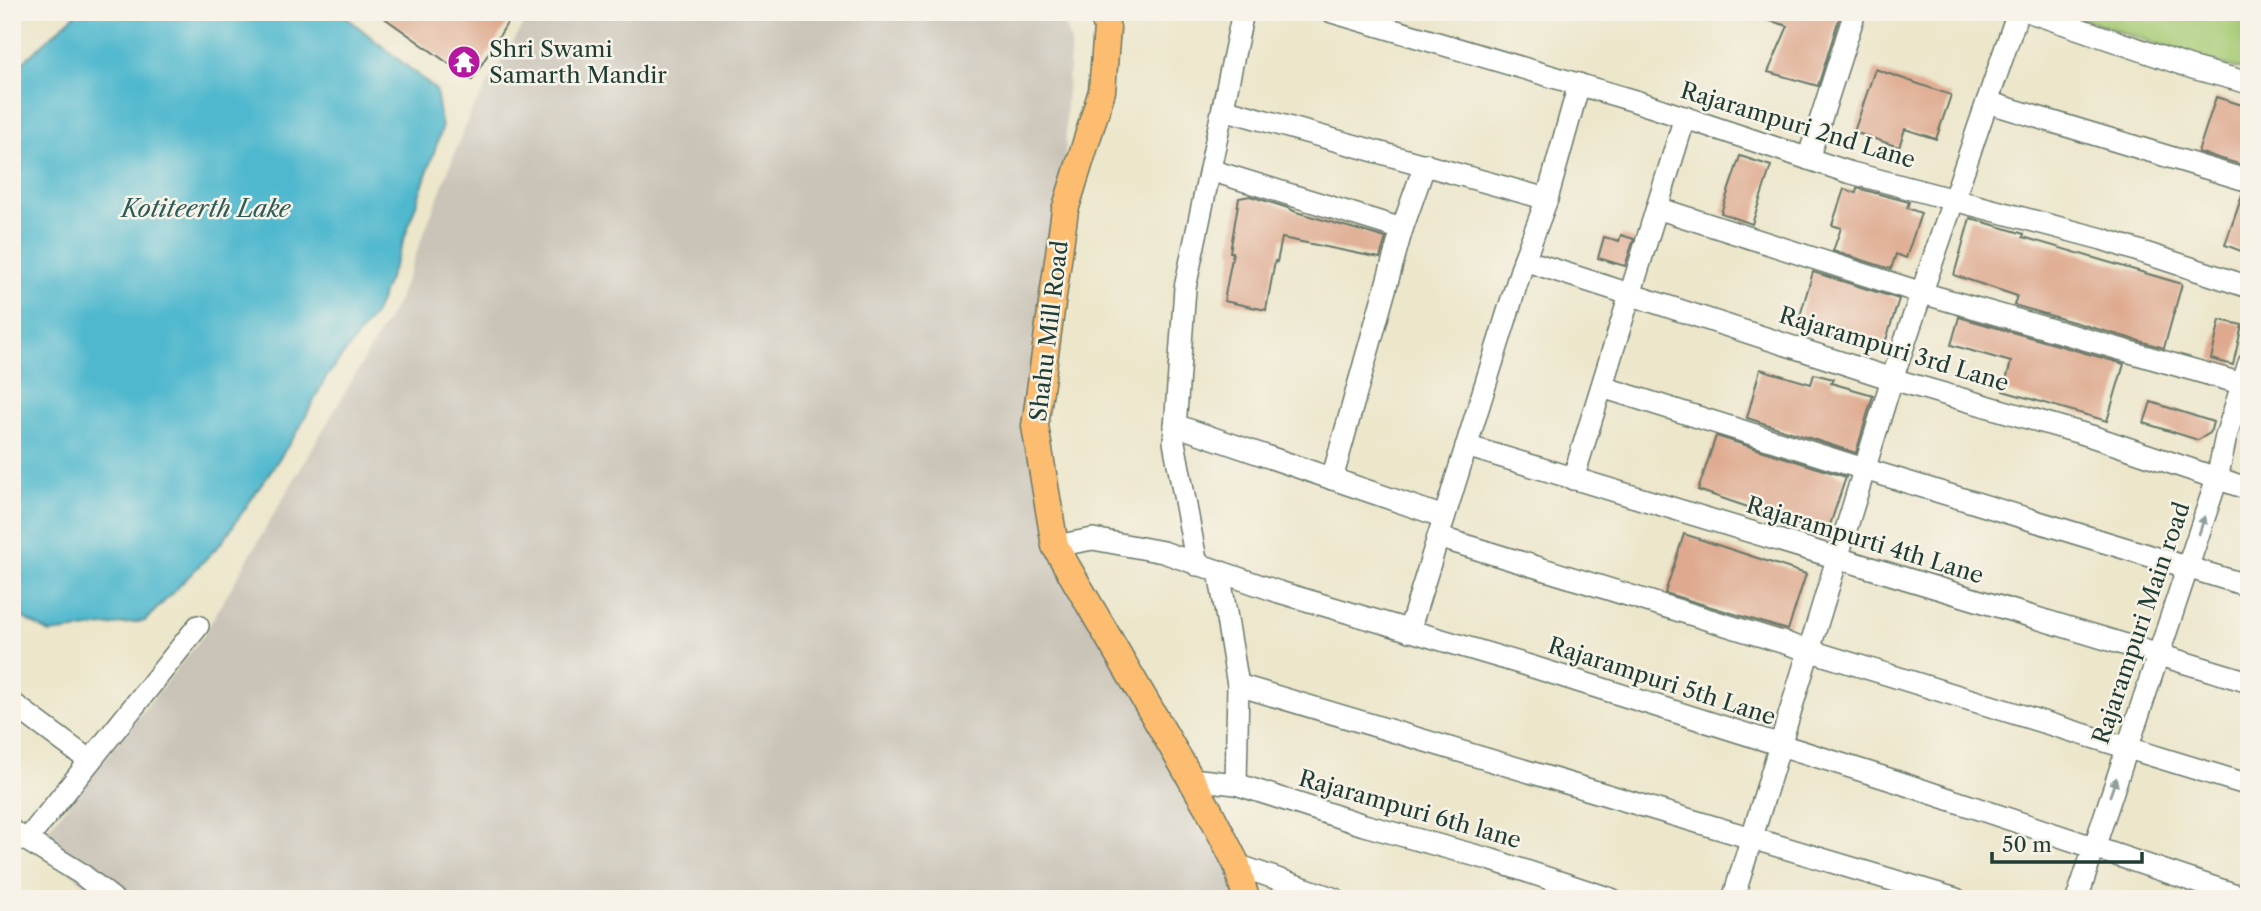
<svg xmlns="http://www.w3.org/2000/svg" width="2261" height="911" font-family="'Libre Caslon Text',serif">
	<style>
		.industrial { fill: #c9c3b8 }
		.green { fill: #a6ca73; stroke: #628454; stroke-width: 2 }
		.water { fill: #50b8ce; stroke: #387a81; stroke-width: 2 }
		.building { fill: #dea98e }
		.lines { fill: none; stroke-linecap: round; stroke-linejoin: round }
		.minor-casing { stroke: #677869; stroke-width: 24 }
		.major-casing { stroke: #677869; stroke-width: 29 }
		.minor { stroke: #fff; stroke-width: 21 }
		.major { stroke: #fcbd6f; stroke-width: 26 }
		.oneway { fill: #8f9e9a }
		.labels { text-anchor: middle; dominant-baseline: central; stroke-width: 5; stroke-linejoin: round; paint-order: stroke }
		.poi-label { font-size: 23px; fill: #1f3d34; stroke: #f7f3e8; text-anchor: start }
		.street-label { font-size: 23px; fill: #1f3d34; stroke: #f7f3e8 }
		.water-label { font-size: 24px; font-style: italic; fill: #2b5c5a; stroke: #f7f3e8 }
	</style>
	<rect width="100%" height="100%" fill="#f7f3e8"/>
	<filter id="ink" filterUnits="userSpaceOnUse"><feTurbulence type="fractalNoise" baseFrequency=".0143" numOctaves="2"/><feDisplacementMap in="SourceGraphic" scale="14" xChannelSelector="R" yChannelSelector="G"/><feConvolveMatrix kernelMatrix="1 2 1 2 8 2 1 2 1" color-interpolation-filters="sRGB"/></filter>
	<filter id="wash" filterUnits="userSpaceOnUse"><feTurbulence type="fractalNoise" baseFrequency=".00686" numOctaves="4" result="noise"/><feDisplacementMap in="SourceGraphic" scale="28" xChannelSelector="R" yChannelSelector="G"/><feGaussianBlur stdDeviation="1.57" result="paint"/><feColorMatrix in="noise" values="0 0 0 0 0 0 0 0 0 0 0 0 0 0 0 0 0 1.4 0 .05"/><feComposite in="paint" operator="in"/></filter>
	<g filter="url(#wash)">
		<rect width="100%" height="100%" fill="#ece6cb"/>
		<path class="industrial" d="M531,12H1060L1071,43L1066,102L1065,210L1035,426L1054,538L1246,899H104L35,845L203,636L397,303L470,114Z"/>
		<path class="green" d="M2062,12H2249V72L2180,52Z"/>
		<path class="water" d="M78,12H340L436,90L442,129L401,248L375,313L325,379L298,431L222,542L145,621L50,633L12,612V72Z"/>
		<g id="blocks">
			<g class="building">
				<path d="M376,12H514L472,80Z"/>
				<path d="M1755,12H1841L1818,86L1768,72L1788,26L1754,16Z"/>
				<path d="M1875,69L1951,95L1936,139L1905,129L1899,147L1854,132Z"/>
				<path d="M2216,97L2249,107V167L2198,152Z"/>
				<path d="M1740,156L1771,166L1752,224L1721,213Z"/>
				<path d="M1857,188L1909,202L1907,208L1921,213L1906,258L1896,254L1891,269L1833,251L1841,228L1832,225L1844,189L1856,193Z"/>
				<path d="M2243,193L2249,194V254L2225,245Z"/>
				<path d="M1250,196L1288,208L1296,212L1386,238L1380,258L1282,238L1277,262L1275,261L1266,310L1224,301L1233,252H1230L1239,198Z"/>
				<path d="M1970,218L2024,234L2023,237L2182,284L2164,348L2014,305L2017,296L1954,275Z"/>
				<path d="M1621,235L1634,239L1625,266L1598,258L1604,237L1619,241Z"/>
				<path d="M1813,272L1899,299L1886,340L1871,349L1797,326Z"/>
				<path d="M1959,317L2124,364L2107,421L2003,391L2011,362L1951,345Z"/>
				<path d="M2220,320L2242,325L2233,365L2211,359Z"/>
				<path d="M1760,369L1811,384L1814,374L1833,379L1831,383L1873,395L1856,453L1747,418Z"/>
				<path d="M2151,402L2213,422L2210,433L2198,440L2144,423Z"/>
				<path d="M1716,436L1846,477L1827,534L1698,490Z"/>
				<path d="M1684,534L1806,574L1788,630L1665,593Z"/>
			</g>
		</g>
	</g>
	<g filter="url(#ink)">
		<use href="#blocks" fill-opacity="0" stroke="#677869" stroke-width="2"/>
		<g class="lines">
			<defs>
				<g id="minor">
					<path d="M1332,12L1635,101L1848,172L2102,239L2249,287"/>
					<path d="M2030,12L2193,68L2249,83"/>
					<path d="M1987,102L2249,181"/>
					<path d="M1223,109L1547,199"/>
					<path d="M1808,159L1855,12"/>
					<path d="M1210,170L1402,229"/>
					<path d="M1657,208L1922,293L2243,384"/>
					<path d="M1524,260L1892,379L2091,436L2249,489"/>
					<path d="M1602,387L1864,469L2249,586"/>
					<path d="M1175,425L1444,517"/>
					<path d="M1466,446L2249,682"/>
					<path d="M1332,479L1402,229L1425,164"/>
					<path d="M1573,479L1685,117"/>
					<path d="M1438,537L2249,785"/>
					<path d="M1055,546L1093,539L1163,552L1279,592L1533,667L1895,781L2248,899"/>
					<path d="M1197,565L1174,442L1185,288L1243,12"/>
					<path d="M1219,571L1238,685L1236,784"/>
					<path d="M1409,631L1524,260L1547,199L1579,84"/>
					<path d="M1238,685L1956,899"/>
					<path d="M12,703L90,761"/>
					<path d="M1191,779L1236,784L1364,825L1492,860L1611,899"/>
					<path d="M12,831L80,873L113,899"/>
					<path d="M27,840L198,626"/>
					<path d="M1237,865L1335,899"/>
					<path d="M1733,899L1892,379L2018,12"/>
					<path d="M2077,899L2217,479L2226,436L2249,363"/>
				</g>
				<path id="major" d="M1102,12L1107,28L1102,91L1065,210L1035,426L1055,546L1209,810L1237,865L1246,899"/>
			</defs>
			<use href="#minor" class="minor-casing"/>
			<use href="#major" class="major-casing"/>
			<use href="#minor" class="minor"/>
			<use href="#major" class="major"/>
		</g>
		<defs><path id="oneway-solid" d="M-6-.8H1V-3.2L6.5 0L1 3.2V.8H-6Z" transform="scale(1.75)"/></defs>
		<g class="oneway">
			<use href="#oneway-solid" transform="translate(2202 525) rotate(-72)"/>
			<use href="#oneway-solid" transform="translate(2113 787) rotate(-71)"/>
		</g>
	</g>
	<defs>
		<symbol id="temple-disc" viewBox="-11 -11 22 22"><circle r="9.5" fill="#b5179e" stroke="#f7f3e8"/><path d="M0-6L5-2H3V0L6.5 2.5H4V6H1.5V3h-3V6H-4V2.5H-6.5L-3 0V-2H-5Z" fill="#fff"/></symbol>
	</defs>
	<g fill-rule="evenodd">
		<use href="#temple-disc" x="445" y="43" width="38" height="38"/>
	</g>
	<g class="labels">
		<g class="poi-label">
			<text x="489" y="49">Shri Swami<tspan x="489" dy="26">Samarth Mandir</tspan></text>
		</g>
		<g class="street-label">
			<text transform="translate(1798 125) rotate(17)">Rajarampuri 2nd Lane</text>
			<text transform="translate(1049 331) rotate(-83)">Shahu Mill Road</text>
			<text transform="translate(1894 349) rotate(17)">Rajarampuri 3rd Lane</text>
			<text transform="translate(1865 540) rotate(17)">Rajarampurti 4th Lane</text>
			<text transform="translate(2141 623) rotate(-71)">Rajarampuri Main road</text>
			<text transform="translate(1662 681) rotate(18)">Rajarampuri 5th Lane</text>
			<text transform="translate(1410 809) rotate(16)">Rajarampuri 6th lane</text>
		</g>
		<g class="water-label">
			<text x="206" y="208">Kotiteerth Lake</text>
		</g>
	</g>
	<rect width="2261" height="911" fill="none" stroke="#f7f3e8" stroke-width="42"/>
	<path d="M1992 852v10h150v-10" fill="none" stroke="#1f3d34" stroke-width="3.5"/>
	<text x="2002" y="852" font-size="21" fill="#1f3d34" stroke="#f7f3e8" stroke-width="5" paint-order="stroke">50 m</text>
</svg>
